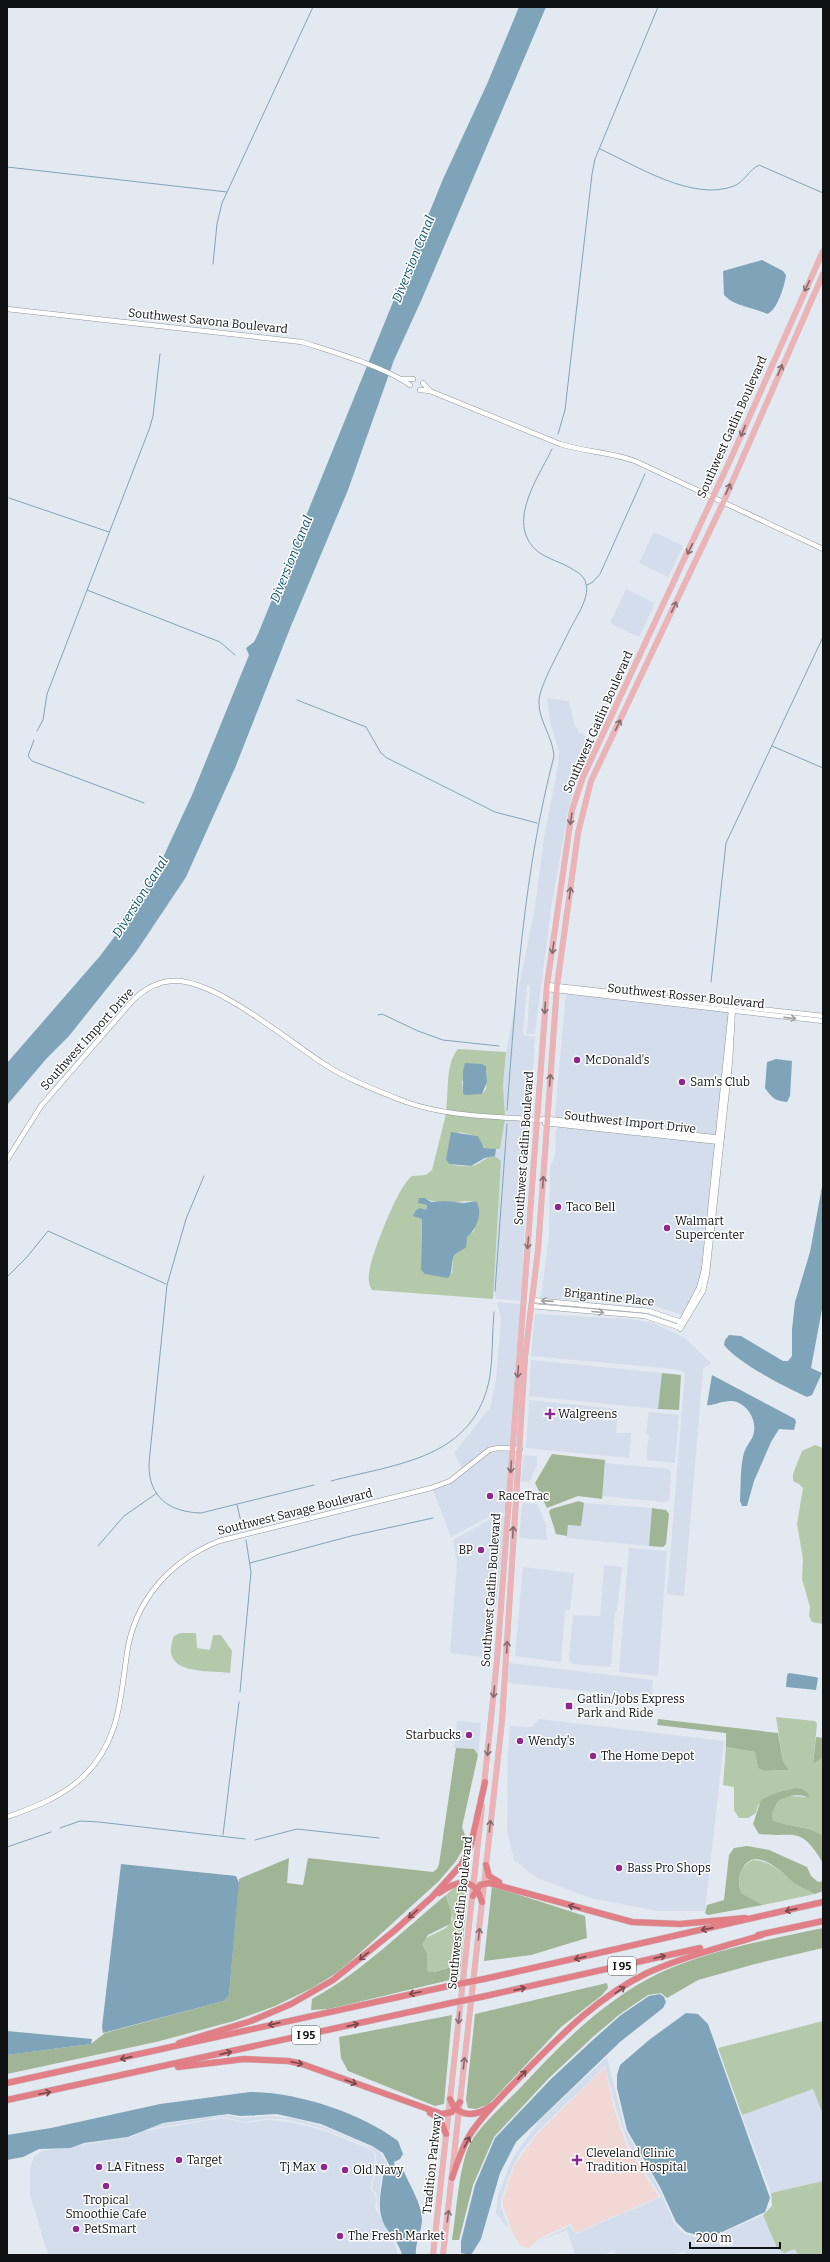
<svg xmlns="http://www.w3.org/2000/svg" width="830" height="2262" font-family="Bitter,serif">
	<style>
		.built { fill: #d3ddeb }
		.medical { fill: #f2d8d4 }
		.green { fill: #b4c9aa; fill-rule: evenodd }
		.forest { fill: #9fb595 }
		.water { fill: #7fa4b9 }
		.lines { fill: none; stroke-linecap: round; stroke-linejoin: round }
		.stream { stroke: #7fa4b9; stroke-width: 1 }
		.minor-casing { stroke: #90959c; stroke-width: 5.5 }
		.major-casing { stroke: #c5c6c6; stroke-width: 6 }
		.highway-casing { stroke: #c5c6c6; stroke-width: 7 }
		.minor { stroke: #fff; stroke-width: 4.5 }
		.major { stroke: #edb2b6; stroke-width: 5.5 }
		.highway { stroke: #e17e86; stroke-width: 6 }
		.highway-bridge-casing { stroke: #c5c6c6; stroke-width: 7; stroke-linecap: butt }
		.highway-bridge { stroke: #e17e86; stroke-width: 6 }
		.oneway { stroke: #896a6d }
		.oneway2 { stroke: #9fa0a1 }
		.oneway3 { stroke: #78484c }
		.poi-dot { fill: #8f288e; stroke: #fff; stroke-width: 1.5 }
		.labels { text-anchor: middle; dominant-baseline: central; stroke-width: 3; stroke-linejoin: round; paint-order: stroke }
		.shield { fill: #fff; stroke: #57585a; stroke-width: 1 }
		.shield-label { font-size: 11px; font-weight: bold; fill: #0f1113 }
		.street-label { font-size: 12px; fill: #0f1113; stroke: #fff }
		.poi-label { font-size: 12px; fill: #0f1113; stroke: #fff; text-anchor: start }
		.water-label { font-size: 13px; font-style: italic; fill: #094f6e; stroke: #fff }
	</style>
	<rect width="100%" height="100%" fill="#e3e9f0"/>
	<g class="built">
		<path d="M654,532L683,546L668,577L639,563Z"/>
		<path d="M626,589L655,603L639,637L610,623Z"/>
		<path d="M547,698L569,701L575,726L580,733L592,740L576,780L569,806L551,908L535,1034H527L530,985H527L523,1035L535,1037L530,1118L505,1116L503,1085L506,1052L535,907L544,838L558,766L559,752L550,722Z"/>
		<path d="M566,993L729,1012L717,1136L556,1118L555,1115Z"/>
		<path d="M505,1119L530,1121L521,1301L496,1299L494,1287L501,1161L494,1154L496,1149H500Z"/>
		<path d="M559,1127L716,1143L700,1281L683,1315L652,1305L635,1303L541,1298L549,1236L550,1167L555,1156L556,1130Z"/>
		<path d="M497,1302L521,1304L511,1447L498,1446L488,1449L463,1470L454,1453L490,1408L496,1380L501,1319Z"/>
		<path d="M535,1314L631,1319L653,1323L685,1338L711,1363L703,1369L684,1596L667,1594L685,1373L682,1371L664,1368L531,1356Z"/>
		<path d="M531,1360L662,1373L658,1409L529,1396Z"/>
		<path d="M529,1400L618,1409L616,1433H631L629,1458L526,1448Z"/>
		<path d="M649,1412L679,1415L675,1463L646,1460L649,1435L646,1434Z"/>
		<path d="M493,1450H510L506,1513H496L451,1537L433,1490L449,1483Z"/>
		<path d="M524,1455L537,1456V1465L529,1482L521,1481Z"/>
		<path d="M605,1463L668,1469L671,1472L669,1500L665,1502L602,1496Z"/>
		<path d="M522,1503L537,1504L546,1525L547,1540L519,1538Z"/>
		<path d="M584,1503L652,1508L649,1546L567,1538L568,1525L581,1526Z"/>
		<path d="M498,1515L506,1516L490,1658L450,1653L457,1562L453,1540Z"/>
		<path d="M629,1548L667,1551L658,1676L619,1672Z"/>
		<path d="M604,1565L622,1567L617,1611L615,1612L611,1667L573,1664L569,1660L573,1615L600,1616Z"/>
		<path d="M523,1567L574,1573L570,1610H565L561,1662L515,1656Z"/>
		<path d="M509,1663L653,1680L652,1698L508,1683Z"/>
		<path d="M539,1719L724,1741L705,1911H659L594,1899L537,1878L514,1860L507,1830L508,1751L510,1726L532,1727Z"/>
		<path d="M457,1721L481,1723L478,1755L474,1749L454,1748Z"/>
		<path d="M607,2057L625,2130L659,2188L674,2223L679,2229L685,2234L699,2238H712L763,2215L777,2248L796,2249L798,2255H686L684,2251L673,2255H616L614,2250L604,2255H575L567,2230L539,2241L570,2226L575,2234L661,2197L629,2146L616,2108L605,2066L536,2133L521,2152L513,2166L501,2199V2207L508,2226H506L496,2213L498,2196L512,2159L539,2121Z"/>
		<path d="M813,2089L823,2115V2181L771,2193L742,2115Z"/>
		<path d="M227,2115L240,2118L267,2116L290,2118L321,2126L371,2147L379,2151L390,2169L383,2173L381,2176L378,2211L376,2192L372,2189L377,2165L376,2154L367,2146L322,2128L289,2120L267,2118L246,2122L223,2117L148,2129L163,2124Z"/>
		<path d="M223,2118L246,2123L266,2120L289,2122L322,2130L367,2148L375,2154V2164L370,2190L374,2192L376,2200L375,2208L394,2241L398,2255H48L30,2194V2168L34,2157L42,2151L132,2137L144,2131Z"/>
	</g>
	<path class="medical" d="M605,2067L614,2109L627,2147L659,2197L575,2233L571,2224L540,2238L529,2248L521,2246L515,2238L503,2206V2199L514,2166L537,2134Z"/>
	<g class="green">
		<path d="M458,1049L506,1052L503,1085L505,1116L446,1111C449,1092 445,1064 458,1049ZM487,1071L486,1089L482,1094L463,1093L462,1081Z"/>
		<path d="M446,1114L505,1119L500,1149H486L481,1144L478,1136L459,1132L446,1160L449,1164C456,1165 468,1168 475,1165C483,1162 485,1157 495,1156L501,1161L493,1299L372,1290C368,1283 368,1276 370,1268C374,1249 398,1186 412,1176L426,1175L432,1170ZM425,1198C437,1206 461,1200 476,1201L479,1206L474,1231L467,1237L453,1258L452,1273L421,1270C422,1253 421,1236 422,1220C423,1214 427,1210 427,1204L418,1203Z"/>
		<path d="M815,1445L823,1448V1624L812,1622L809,1616L810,1607L802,1579L803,1559L797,1524L803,1488L799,1484L793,1481V1474L802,1451Z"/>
		<path d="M180,1633H196L197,1648L210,1650L213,1635H221L232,1651L230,1673C208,1670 158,1676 174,1636Z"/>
		<path d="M776,1717L815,1721L817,1724L813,1763L823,1757V1836C809,1825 789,1828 773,1820L772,1813L778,1802L787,1796L809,1797L795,1788L778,1792L758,1805L756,1813L748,1818H739L734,1810V1787L723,1785L726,1747L755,1752L758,1768L764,1771L789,1770L783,1761Z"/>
		<path d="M753,1860C770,1861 779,1870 792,1881C799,1886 807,1890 815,1894L763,1905L741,1893C737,1879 739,1866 753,1860Z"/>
		<path d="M456,1886L468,1889L461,1964L433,1972L427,1971V1953L422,1944L424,1939L446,1928L453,1919L447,1903L446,1895Z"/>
		<path d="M823,2021V2115L813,2089L742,2115L718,2048Z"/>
		<path d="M823,2181V2255H798L795,2249L784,2253L777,2248L763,2215L772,2206L771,2193Z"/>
	</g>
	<g class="forest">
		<path d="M662,1373L681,1375L679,1410L658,1409Z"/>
		<path d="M552,1454L605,1460L602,1499L578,1496L547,1508L535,1483Z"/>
		<path d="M579,1501L584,1503L581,1526L568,1525L567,1536L556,1534L549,1512L551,1509Z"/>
		<path d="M652,1508L666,1510L669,1514L666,1544L663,1547L649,1546Z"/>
		<path d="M658,1719L778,1733L783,1761L789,1770L764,1771L758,1768L755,1752L726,1747V1733L657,1725Z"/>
		<path d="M816,1737L823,1738V1757L813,1764Z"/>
		<path d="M456,1748L474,1749L478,1755L462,1827L466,1838L463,1849L456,1861L439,1881L340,1971L312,1988L275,2006L234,2021L156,2042L7,2074V2055L91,2044L105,2033L224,2001L229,1995L239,1879L289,1858L287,1883L303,1885L308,1858L433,1872L437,1869L439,1864Z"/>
		<path d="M795,1788L802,1789L808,1793L809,1798C802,1793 785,1795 778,1802C776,1804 774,1810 772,1813L773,1820C789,1828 809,1825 823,1836V1863C800,1825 796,1838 759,1834L753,1824L761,1800L778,1792Z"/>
		<path d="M747,1846L769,1850L807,1867L811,1876L818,1882L823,1881V1891L815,1894C808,1890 800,1887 793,1882C782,1873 758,1847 744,1866C738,1874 738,1884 741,1893L763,1905L708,1915L705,1913L707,1905L724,1900L729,1855L734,1848Z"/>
		<path d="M492,1886L585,1916L587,1938L531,1955L484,1961Z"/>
		<path d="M446,1895C447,1905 455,1914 450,1924L428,1935L422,1944L427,1953V1971L434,1972L461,1964L458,1978L329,2009L311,2010L312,1999C362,1972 402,1931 446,1895Z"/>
		<path d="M823,1928V1948L755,1964L698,1980L667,1998L661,1993L648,1995L620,2014L594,2036L549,2078L494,2137L473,2185L459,2240H452C456,2216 459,2164 470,2144C480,2125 507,2102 522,2086C559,2046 599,2006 646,1980C696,1952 767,1940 823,1928Z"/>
		<path d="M607,1983L608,1988L602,1995L561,2027L489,2104L476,2109L468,2108L466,2100L475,2014Z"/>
		<path d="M452,2015L444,2104L435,2106L348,2071L341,2058L339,2037Z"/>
	</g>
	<g class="water">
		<path d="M519,7H546L421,301L394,360L348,490L291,626L235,768L186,877L136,952L69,1036L47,1058L7,1105V1063L100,956L124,924L159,866L192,795L249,655L246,648L254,642L258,634L443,179L487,84Z"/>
		<path d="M762,260L783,271L786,275C785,285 777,311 767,314C753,307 735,307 724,295L723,271Z"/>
		<path d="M776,1059L792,1061L790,1096L787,1102C775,1101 772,1098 765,1088L767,1062Z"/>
		<path d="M465,1063L481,1064L486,1066L487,1082L482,1094L465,1095L463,1093V1071Z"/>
		<path d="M451,1132L478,1136L484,1148L496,1149L495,1156L485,1158L471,1166L449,1164L446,1160Z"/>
		<path d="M823,1181V1304L811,1368L822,1373L812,1395L807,1397C785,1387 738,1363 724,1345L725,1340L729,1335L741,1336L783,1361H788L792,1356V1329L795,1302L810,1252Z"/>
		<path d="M419,1198H425L431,1202L445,1201L464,1203L476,1201C484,1211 476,1231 467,1237L466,1247C462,1251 455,1252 453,1258C451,1266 453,1271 448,1278L425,1274L421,1270L422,1219L413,1216L416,1210L420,1208L426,1210L427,1205L418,1203Z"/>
		<path d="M712,1375L795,1419L796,1422L794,1430L779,1429L771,1442L754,1481L747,1506H742L740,1501C741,1486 740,1471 743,1457C744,1447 753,1440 754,1432C756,1420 749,1408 739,1403C727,1397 713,1407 707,1405Z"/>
		<path d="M789,1673L816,1677L818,1678L816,1690L786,1687L787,1675Z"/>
		<path d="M121,1864L236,1876L239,1883L229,1995L224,2001L103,2033L102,2027Z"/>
		<path d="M660,1994L664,1997L666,2002L663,2008L620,2042L516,2142L500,2173L481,2239L471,2255L461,2253V2241L475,2185L495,2138L551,2079L595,2038L621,2015L649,1996Z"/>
		<path d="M686,2013L698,2014L708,2024L770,2198L765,2212L720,2233L705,2237L686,2232L676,2222L660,2187L627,2130L617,2088V2075L620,2065L649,2040Z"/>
		<path d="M7,2031L92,2039L91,2044L7,2055Z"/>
		<path d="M250,2092C297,2092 361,2113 398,2141L403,2154L400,2159L394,2162L395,2168H400L404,2172C411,2188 422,2204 422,2221C421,2233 415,2243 416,2255H402C399,2242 391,2236 385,2226C376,2210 381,2193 383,2176L384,2174L392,2170L383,2153L372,2146L321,2124L277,2114L240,2116L228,2114L163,2123L128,2137L84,2143L70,2148L39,2149L23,2157L7,2160V2135L51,2128L160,2104Z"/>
	</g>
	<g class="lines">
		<g class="stream">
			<path d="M600,149C637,166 693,202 734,186C744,182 749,170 759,165L823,193"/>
			<path d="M7,167L227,192"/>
			<path d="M213,264L217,224L222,203L313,7"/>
			<path d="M558,434L565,410L592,174L595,159L658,7"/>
			<path d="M9,498L109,532"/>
			<path d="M587,585L593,582L600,574L645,474"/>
			<path d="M87,590L220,642L235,655"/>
			<path d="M297,700L366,727L381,753L387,758L495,812L537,823"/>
			<path d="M37,731L43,720L47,694L150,427L153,416L160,354"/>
			<path d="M34,740L28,756L32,761L144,803"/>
			<path d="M772,746L823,768"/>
			<path d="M711,982L726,843L823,637"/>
			<path d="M378,1015L382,1014L418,1031L443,1040L499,1046"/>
			<path d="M507,1110C516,991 524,871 554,756C553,737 538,720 539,701C539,686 562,647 569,631C575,619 590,598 586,584C584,574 575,571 567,566C557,561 543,557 535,549C507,521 538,478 552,449"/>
			<path d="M204,1176L186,1219L167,1285L149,1463C148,1497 169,1512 201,1513L314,1485"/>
			<path d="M7,1277L27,1257L48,1231L166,1284"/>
			<path d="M495,1291L507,1124"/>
			<path d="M331,1481C399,1463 475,1459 490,1376C493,1355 492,1333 494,1312"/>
			<path d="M237,1505L243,1530"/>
			<path d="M98,1546L124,1516L157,1493"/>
			<path d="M250,1563L351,1536L433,1518"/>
			<path d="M240,1692L251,1572L246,1540"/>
			<path d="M60,1828L80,1821L99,1822L245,1839"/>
			<path d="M223,1835L239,1702"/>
			<path d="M255,1840L297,1829L379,1838"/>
			<path d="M7,1847L51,1832"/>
		</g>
		<defs>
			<g id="minor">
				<path d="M7,309L302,342C333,352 385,367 410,385"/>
				<path d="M401,379H413"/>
				<path d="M423,383L430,391"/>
				<path d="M420,390L430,391L560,444C585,452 611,452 635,461L823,549"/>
				<path d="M547,985L823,1016"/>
				<path d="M547,989L823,1021"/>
				<path d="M545,1123L720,1142"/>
				<path d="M7,1160L41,1106L134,999C145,989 156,982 171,981C212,977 286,1039 321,1062C346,1079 378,1091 406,1102C449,1117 493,1116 538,1120L548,1119L722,1138"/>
				<path d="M532,1300L649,1311L681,1322"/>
				<path d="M531,1306L645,1316L678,1327L681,1322L699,1288L704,1270L731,1011L733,1006"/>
				<path d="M680,1329L703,1291L707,1273L730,1061L733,1006"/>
				<path d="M7,1817C35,1807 62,1797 84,1776C120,1740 120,1700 127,1653C135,1600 170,1561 219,1541L431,1488L450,1481L489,1450L498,1448L520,1449"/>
			</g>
			<g id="major">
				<path d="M484,1786L497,1660L547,985L572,810L583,777L732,456L823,251"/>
				<path d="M433,2255L482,1806"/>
				<path d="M443,2255L502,1721L525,1358L538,1250L557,986L578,833L591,781L723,503L823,274"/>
			</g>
			<g id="highway">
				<path d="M486,1865L489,1876L499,1882"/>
				<path d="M439,1893C457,1880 475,1876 482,1902"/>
				<path d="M473,1896L480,1885L489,1883L632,1922L680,1924L745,1918"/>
				<path d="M758,1935L823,1921"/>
				<path d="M484,1979L823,1902"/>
				<path d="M481,1997L700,1948"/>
				<path d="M179,2043L251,2021L291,2004L333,1980L394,1931L432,1897L461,1865L471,1845L485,1782"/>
				<path d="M178,2067L244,2059L288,2061L302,2064L442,2114L452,2112L460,2102"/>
				<path d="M7,2083L453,1985"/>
				<path d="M450,2099C457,2118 476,2117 491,2106"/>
				<path d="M7,2100L451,2003"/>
				<path d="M430,2113L440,2119L446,2134"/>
				<path d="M452,2178C457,2163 462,2147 471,2133C485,2112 504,2094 521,2076C559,2037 597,1997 647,1973C685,1956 723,1947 762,1935"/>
			</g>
		</defs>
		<use href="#minor" class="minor-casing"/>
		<use href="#major" class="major-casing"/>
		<use href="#highway" class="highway-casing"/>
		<use href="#minor" class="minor"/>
		<use href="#major" class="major"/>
		<use href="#highway" class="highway"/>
		<defs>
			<g id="highway-bridge">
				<path d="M453,1985L484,1979"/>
				<path d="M451,2003L481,1997"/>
			</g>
		</defs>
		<use href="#highway-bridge" class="highway-bridge-casing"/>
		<use href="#highway-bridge" class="highway-bridge"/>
	</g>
	<defs><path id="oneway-shaft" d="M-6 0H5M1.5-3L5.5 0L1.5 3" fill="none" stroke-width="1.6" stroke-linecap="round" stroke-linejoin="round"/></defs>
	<g class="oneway">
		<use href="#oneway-shaft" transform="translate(807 286) rotate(115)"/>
		<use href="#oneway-shaft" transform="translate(780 370) rotate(-67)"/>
		<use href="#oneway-shaft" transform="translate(743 431) rotate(113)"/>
		<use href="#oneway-shaft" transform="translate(728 489) rotate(-66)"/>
		<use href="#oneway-shaft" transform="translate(690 549) rotate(115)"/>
		<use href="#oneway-shaft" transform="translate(674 607) rotate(-65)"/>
		<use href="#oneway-shaft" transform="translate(618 725) rotate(-65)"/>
		<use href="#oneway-shaft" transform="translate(571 819) rotate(99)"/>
		<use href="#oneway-shaft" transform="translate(570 893) rotate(-82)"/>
		<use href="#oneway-shaft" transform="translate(553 948) rotate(98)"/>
		<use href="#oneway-shaft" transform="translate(545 1008) rotate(94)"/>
		<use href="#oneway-shaft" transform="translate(550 1080) rotate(-86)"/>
		<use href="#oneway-shaft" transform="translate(543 1182) rotate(-86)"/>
		<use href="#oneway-shaft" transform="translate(528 1243) rotate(95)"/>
		<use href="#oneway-shaft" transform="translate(518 1372) rotate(94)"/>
		<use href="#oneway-shaft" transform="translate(511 1467) rotate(94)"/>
		<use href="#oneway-shaft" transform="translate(513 1532) rotate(-86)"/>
		<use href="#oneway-shaft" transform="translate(507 1647) rotate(-87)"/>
		<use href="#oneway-shaft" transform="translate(494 1692) rotate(95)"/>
		<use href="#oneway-shaft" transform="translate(488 1750) rotate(96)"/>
		<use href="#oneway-shaft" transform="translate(490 1826) rotate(-84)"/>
		<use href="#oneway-shaft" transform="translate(479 1934) rotate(-84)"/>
		<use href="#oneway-shaft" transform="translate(459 2018) rotate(96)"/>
		<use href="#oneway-shaft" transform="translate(464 2063) rotate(-83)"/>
		<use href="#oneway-shaft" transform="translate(448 2216) rotate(-83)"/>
	</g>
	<g class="oneway2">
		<use href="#oneway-shaft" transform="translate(790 1018) rotate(6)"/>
		<use href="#oneway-shaft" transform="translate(547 1301) rotate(-176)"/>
		<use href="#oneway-shaft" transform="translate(598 1312) rotate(5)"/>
	</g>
	<g class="oneway3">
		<use href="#oneway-shaft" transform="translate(574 1907) rotate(-163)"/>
		<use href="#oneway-shaft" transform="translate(791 1910) rotate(167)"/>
		<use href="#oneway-shaft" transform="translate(413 1914) rotate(138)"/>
		<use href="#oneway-shaft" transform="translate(707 1929) rotate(168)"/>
		<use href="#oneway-shaft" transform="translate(364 1956) rotate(140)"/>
		<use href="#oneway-shaft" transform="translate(660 1957) rotate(-13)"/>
		<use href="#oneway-shaft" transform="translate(580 1958) rotate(167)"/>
		<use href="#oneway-shaft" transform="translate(520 1989) rotate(-13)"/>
		<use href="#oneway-shaft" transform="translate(620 1990) rotate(-34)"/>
		<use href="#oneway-shaft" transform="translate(415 1993) rotate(168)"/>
		<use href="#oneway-shaft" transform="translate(274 2024) rotate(167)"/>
		<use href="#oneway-shaft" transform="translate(353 2025) rotate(-13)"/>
		<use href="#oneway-shaft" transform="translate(226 2053) rotate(-13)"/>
		<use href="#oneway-shaft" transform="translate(126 2058) rotate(167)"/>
		<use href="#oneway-shaft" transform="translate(297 2063) rotate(12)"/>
		<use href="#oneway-shaft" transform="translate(522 2075) rotate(-46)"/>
		<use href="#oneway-shaft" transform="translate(351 2082) rotate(20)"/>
		<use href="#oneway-shaft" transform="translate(45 2093) rotate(-12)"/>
		<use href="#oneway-shaft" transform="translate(467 2142) rotate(-63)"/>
	</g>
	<g class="poi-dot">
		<circle cx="577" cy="1060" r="4"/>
		<circle cx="682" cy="1082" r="4"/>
		<circle cx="558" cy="1207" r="4"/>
		<circle cx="667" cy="1228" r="4"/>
		<path d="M548 1408h4v4h4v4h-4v4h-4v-4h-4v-4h4z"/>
		<circle cx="490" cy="1496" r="4"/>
		<circle cx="481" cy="1550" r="4"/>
		<rect x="565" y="1702" width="8" height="8" rx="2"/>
		<circle cx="469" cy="1735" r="4"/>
		<circle cx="520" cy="1741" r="4"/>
		<circle cx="593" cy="1756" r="4"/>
		<circle cx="619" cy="1868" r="4"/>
		<circle cx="179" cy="2160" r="4"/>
		<path d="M575 2154h4v4h4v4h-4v4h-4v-4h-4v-4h4z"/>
		<circle cx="99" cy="2167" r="4"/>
		<circle cx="324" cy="2167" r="4"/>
		<circle cx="345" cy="2170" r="4"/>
		<circle cx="106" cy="2186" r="4"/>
		<circle cx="76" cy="2229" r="4"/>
		<circle cx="340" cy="2236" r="4"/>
	</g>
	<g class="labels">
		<g class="shield">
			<rect x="608" y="1957" width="28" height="18" rx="3"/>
			<rect x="292" y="2026" width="28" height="18" rx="3"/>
		</g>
		<g class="shield-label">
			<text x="622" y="1966">I 95</text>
			<text x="306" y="2035">I 95</text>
		</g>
		<g class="street-label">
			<text transform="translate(208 321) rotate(6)">Southwest Savona Boulevard</text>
			<text transform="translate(732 427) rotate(-66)">Southwest Gatlin Boulevard</text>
			<text transform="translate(598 722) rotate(-66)">Southwest Gatlin Boulevard</text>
			<text transform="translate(686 996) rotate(6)">Southwest Rosser Boulevard</text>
			<text transform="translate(87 1039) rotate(-48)">Southwest Import Drive</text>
			<text transform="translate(630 1122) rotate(6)">Southwest Import Drive</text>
			<text transform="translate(524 1148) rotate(-86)">Southwest Gatlin Boulevard</text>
			<text transform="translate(609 1297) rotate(6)">Brigantine Place</text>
			<text transform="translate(295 1512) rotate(-14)">Southwest Savage Boulevard</text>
			<text transform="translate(491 1590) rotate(-86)">Southwest Gatlin Boulevard</text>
			<text transform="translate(460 1913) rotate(-84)">Southwest Gatlin Boulevard</text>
			<text transform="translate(432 2164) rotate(-84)">Tradition Parkway</text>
		</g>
		<g class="poi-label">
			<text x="585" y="1060">McDonald's</text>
			<text x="690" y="1082">Sam's Club</text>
			<text x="566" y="1207">Taco Bell</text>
			<text x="675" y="1221">Walmart<tspan x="675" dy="14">Supercenter</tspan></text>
			<text x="558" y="1414">Walgreens</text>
			<text x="498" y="1496">RaceTrac</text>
			<text x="473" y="1550" text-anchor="end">BP</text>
			<text x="577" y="1699">Gatlin/Jobs Express<tspan x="577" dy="14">Park and Ride</tspan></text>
			<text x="461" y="1735" text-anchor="end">Starbucks</text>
			<text x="528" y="1741">Wendy's</text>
			<text x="601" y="1756">The Home Depot</text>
			<text x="627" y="1868">Bass Pro Shops</text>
			<text x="586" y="2153">Cleveland Clinic<tspan x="586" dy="14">Tradition Hospital</tspan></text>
			<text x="187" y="2160">Target</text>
			<text x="107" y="2167">LA Fitness</text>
			<text x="316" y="2167" text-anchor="end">Tj Max</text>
			<text x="353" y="2170">Old Navy</text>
			<text x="106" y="2200" text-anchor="middle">Tropical<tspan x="106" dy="14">Smoothie Cafe</tspan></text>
			<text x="84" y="2229">PetSmart</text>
			<text x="348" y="2236">The Fresh Market</text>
		</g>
		<g class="water-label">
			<text transform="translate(413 259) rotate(-68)">Diversion Canal</text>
			<text transform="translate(291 559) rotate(-68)">Diversion Canal</text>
			<text transform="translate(140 897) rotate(-58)">Diversion Canal</text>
		</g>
	</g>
	<rect width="830" height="2262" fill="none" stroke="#0f1113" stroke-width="16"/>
	<path d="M690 2242v6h90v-6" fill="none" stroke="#0f1113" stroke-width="2"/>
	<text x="696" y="2242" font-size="12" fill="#0f1113" stroke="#ffffff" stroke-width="3" paint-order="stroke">200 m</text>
</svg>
